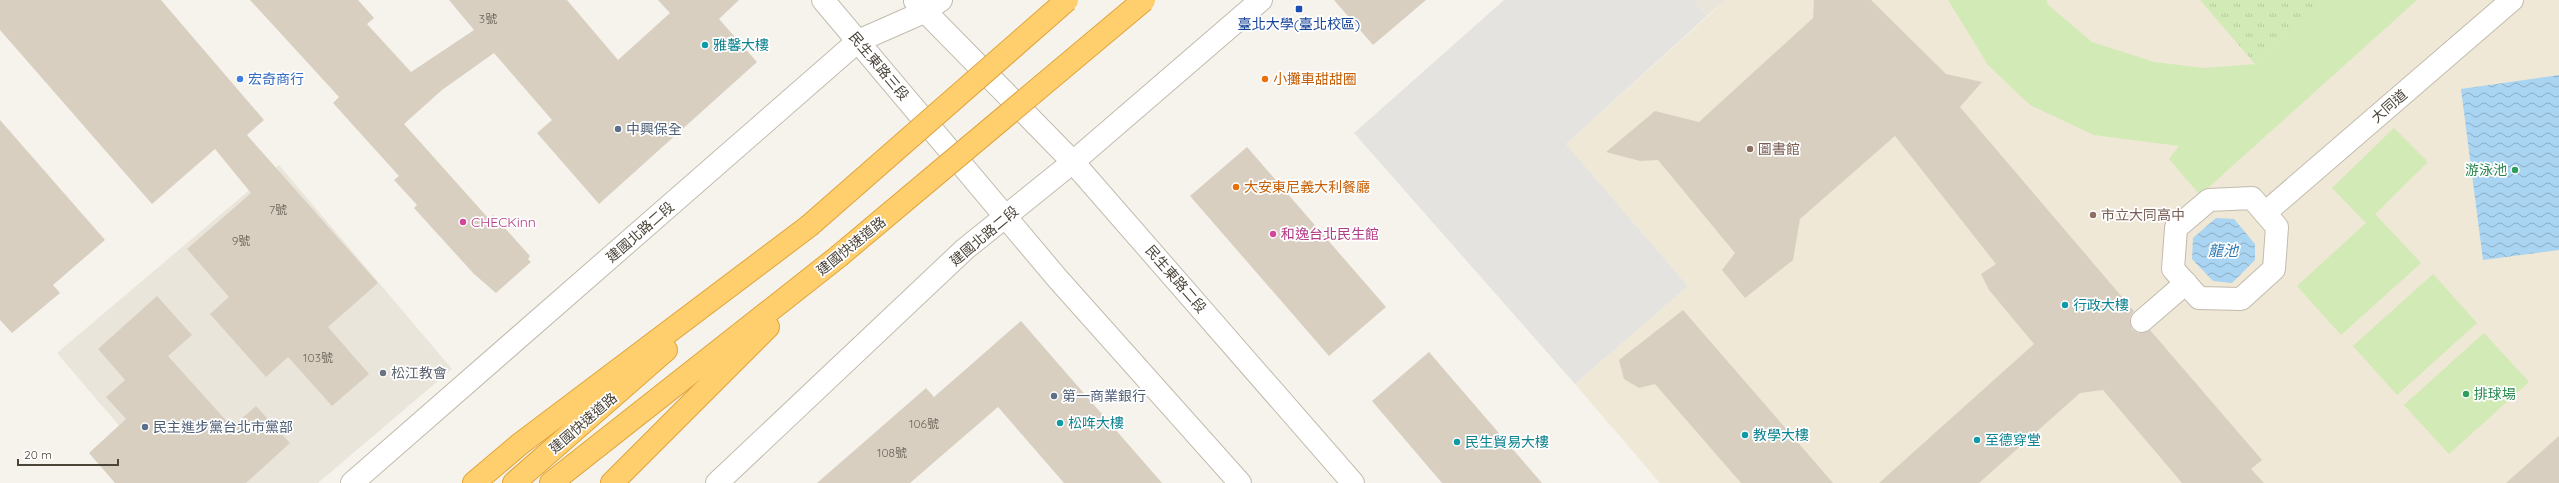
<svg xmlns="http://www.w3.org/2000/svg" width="2559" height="483" font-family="Quicksand,'Noto Sans TC',sans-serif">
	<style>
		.residential { fill: #eae5da }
		.education { fill: #efe8d6 }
		.grass { fill: url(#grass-tufts) }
		.pitch { fill: #d2eab5 }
		.parking { fill: #e5e3e0 }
		.water { fill: url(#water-waves) }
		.building { fill: #d8cfc1 }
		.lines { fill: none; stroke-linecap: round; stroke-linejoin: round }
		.minor-casing { stroke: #c2bbae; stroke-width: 24 }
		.highway-casing { stroke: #e0a43c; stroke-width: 24 }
		.minor { stroke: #fff; stroke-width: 22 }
		.highway { stroke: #ffcf6e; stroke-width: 22 }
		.highway-bridge-casing { stroke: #e0a43c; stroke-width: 24; stroke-linecap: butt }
		.highway-bridge { stroke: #ffcf6e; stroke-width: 22 }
		.transit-dot { fill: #1a4fb4; stroke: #fff; stroke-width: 1.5 }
		.culture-dot { fill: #0f9aa8; stroke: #fff; stroke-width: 1.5 }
		.shop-dot { fill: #3f7fe0; stroke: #fff; stroke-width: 1.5 }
		.food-dot { fill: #e8710a; stroke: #fff; stroke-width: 1.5 }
		.service-dot { fill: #5c6f8a; stroke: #fff; stroke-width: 1.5 }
		.education-dot { fill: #8d6e63; stroke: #fff; stroke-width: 1.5 }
		.leisure-dot { fill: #2e9e5b; stroke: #fff; stroke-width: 1.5 }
		.hotel-dot { fill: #d1479c; stroke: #fff; stroke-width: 1.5 }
		.worship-dot { fill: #6b7280; stroke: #fff; stroke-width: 1.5 }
		.labels { text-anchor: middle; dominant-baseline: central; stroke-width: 3.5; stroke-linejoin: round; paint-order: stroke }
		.number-label { font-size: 12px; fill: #6e675b }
		.transit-label { font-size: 14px; fill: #164399; stroke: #fff }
		.culture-label { font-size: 14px; fill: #0d838f; stroke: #fff; text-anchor: start }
		.street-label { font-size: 14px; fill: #4b4439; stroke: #fff }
		.shop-label { font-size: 14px; fill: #366cbe; stroke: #fff; text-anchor: start }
		.food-label { font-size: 14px; fill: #c56008; stroke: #fff; text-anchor: start }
		.service-label { font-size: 14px; fill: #4e5e75; stroke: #fff; text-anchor: start }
		.education-label { font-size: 14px; fill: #785e54; stroke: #fff; text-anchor: start }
		.leisure-label { font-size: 14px; fill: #27864d; stroke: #fff; text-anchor: end }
		.hotel-label { font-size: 14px; fill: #b23c85; stroke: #fff; text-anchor: start }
		.worship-label { font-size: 14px; fill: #5b616d; stroke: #fff; text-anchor: start }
		.water-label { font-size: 15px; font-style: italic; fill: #2e7ab2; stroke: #fff }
	</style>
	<defs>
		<pattern id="grass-tufts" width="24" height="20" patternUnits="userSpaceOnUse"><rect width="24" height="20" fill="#d2eab5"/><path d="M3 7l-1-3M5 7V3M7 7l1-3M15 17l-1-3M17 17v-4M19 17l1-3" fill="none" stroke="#b6ca9c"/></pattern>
		<pattern id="water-waves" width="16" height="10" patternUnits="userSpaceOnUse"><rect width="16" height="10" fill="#a9d4f2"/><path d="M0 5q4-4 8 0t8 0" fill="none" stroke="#8caec5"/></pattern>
	</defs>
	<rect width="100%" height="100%" fill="#f6f3ec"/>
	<g class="residential">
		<path d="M1694,0H1726L1707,16Z"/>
		<path d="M279,165L452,369L318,483H168L57,353Z"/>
	</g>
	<path class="education" d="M1726,0H2559V483H1660L1575,384L1688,286L1566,144Z"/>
	<path class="grass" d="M2200,0H2326L2255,64Z"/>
	<g class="pitch">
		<path d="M1948,0H2046L2048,5L2092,42L2154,62L2204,68L2255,64L2326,0H2417L2200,195L2169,159L2179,146L2094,135L2030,105L1988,65Z"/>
		<path d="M2394,128L2428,162L2375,214L2421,263L2341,335L2297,286L2366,223L2332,188Z"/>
		<path d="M2433,274L2477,323L2397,395L2353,346Z"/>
		<path d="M2484,333L2529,382L2449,454L2404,405Z"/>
	</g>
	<path class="parking" d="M1504,0H1694L1707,16L1566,144L1688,286L1575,384L1354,133Z"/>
	<g class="water">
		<path d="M2559,75V250L2483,260L2461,89Z"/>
		<path d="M2216,218L2234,219L2255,244V260L2232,283L2213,281L2192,259L2193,238Z"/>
	</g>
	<g class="building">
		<path d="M0,0H161L264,120L247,135L378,283L328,327L369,374L332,406L288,357L266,377L210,314L229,297L187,249L251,193L215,149L152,204L0,30Z"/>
		<path d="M250,0H358L374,18L367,24L411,72L474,30L449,0H567L618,60L670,13L658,0H739L719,19L757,62L599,204L537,133L552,120L494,53L442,90L404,124L489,219L493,215L530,256L528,259L531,262L496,293L474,274L414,208L417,205L394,180L399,176L333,103L339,97Z"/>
		<path d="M1334,0H1426L1373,45Z"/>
		<path d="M1814,0H1871L1946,74L1982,82L1960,107L2134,311L2130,317L2132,329L2138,333L2150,330L2262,460L2251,469L2264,483H2182L2103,390L2080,393L1979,483H1879L2034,344L1989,290L1981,274L1996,264L1895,136L1800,219L1793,260L1745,298L1722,270L1735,253L1658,160L1640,161L1606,152L1655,111L1699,122L1813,18Z"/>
		<path d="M0,120L105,240L53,285L60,293L12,333L0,320Z"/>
		<path d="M1247,147L1386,307L1329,356L1190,196Z"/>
		<path d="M157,296L192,335L168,356L232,427L256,406L290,443L246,483H115L89,453L126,419L106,397L125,380L98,349Z"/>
		<path d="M1683,310L1833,483H1741L1655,384L1639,388L1624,379L1619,360Z"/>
		<path d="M1021,321L1162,483H1064L998,407L910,483H817L926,388L934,397Z"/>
		<path d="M1429,352L1542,483H1442L1372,401Z"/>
		<path d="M2559,436V483H2506Z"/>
	</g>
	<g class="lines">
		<defs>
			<g id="minor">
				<path d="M823,0L1057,278L1240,483"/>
				<path d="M915,1L1073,162L1353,483"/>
				<path d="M2252,198L2277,227L2274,269L2241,299L2199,298L2173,269L2176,228L2209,200Z"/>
				<path d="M2265,213L2512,0"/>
				<path d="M2142,321L2186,283"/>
				<path d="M352,483L858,41L924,12L941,0"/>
				<path d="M717,483L965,249L1073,162L1261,0"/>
			</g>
			<g id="highway">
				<path d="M474,483L520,444L809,226"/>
				<path d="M514,483L666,350"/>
				<path d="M551,483L839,256"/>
				<path d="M612,483L768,327"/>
			</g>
		</defs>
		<use href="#minor" class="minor-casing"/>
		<use href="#highway" class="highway-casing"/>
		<use href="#minor" class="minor"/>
		<use href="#highway" class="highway"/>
		<defs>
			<g id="highway-bridge">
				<path d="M809,226L1067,0"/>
				<path d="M839,256L1144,0"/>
			</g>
		</defs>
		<use href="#highway-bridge" class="highway-bridge-casing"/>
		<use href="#highway-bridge" class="highway-bridge"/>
	</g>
	<rect class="transit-dot" x="1295" y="5" width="8" height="8" rx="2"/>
	<g class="culture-dot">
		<circle cx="705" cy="45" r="4"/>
		<circle cx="2065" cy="305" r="4"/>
		<circle cx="1060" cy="423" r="4"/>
		<circle cx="1745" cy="435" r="4"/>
		<circle cx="1977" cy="440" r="4"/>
		<circle cx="1457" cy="442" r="4"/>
	</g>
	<circle class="shop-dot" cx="240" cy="79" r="4"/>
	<g class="food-dot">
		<circle cx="1265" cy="79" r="4"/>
		<circle cx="1236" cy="187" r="4"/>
	</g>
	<g class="service-dot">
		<circle cx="618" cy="129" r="4"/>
		<circle cx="1054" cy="396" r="4"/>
		<circle cx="145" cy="427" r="4"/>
	</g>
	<g class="education-dot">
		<circle cx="1750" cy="149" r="4"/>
		<circle cx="2093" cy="215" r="4"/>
	</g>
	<g class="leisure-dot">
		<circle cx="2515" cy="170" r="4"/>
		<circle cx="2466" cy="394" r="4"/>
	</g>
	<g class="hotel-dot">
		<circle cx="463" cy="222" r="4"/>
		<circle cx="1273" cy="234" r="4"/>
	</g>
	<circle class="worship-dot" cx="383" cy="373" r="4"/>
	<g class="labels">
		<g class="number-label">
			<text x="488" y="18">3號</text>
			<text x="278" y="209">7號</text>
			<text x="241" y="240">9號</text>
			<text x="318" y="357">103號</text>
			<text x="924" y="423">106號</text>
			<text x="892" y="452">108號</text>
		</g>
		<g class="transit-label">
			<text x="1299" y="24">臺北大學(臺北校區)</text>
		</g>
		<g class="culture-label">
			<text x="713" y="45">雅馨大樓</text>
			<text x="2073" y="305">行政大樓</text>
			<text x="1068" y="423">松哖大樓</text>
			<text x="1753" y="435">教學大樓</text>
			<text x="1985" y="440">至德穿堂</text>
			<text x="1465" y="442">民生貿易大樓</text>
		</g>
		<g class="street-label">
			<text transform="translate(879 66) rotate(50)">民生東路三段</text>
			<text transform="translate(2389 106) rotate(-41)">大同道</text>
			<text transform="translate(640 232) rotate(-41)">建國北路二段</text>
			<text transform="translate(984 236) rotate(-40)">建國北路二段</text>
			<text transform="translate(851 246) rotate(-39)">建國快速道路</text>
			<text transform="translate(1176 279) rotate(49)">民生東路二段</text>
			<text transform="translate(583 423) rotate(-41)">建國快速道路</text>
		</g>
		<g class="shop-label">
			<text x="248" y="79">宏奇商行</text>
		</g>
		<g class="food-label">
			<text x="1273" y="79">小攤車甜甜圈</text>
			<text x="1244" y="187">大安東尼義大利餐廳</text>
		</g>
		<g class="service-label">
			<text x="626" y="129">中興保全</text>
			<text x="1062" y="396">第一商業銀行</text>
			<text x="153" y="427">民主進步黨台北市黨部</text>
		</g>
		<g class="education-label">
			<text x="1758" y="149">圖書館</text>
			<text x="2101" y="215">市立大同高中</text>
		</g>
		<g class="leisure-label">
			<text x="2507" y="170">游泳池</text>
			<text x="2474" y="394" text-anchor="start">排球場</text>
		</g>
		<g class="hotel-label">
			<text x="471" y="222">CHECKinn</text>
			<text x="1281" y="234">和逸台北民生館</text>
		</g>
		<g class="worship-label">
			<text x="391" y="373">松江教會</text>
		</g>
		<g class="water-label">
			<text x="2223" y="250">龍池</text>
		</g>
	</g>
	<path d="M18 459v6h100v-6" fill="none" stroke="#4b4439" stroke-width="2"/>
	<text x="24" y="459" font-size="12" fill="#4b4439" stroke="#ffffff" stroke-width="3" paint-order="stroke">20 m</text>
</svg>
